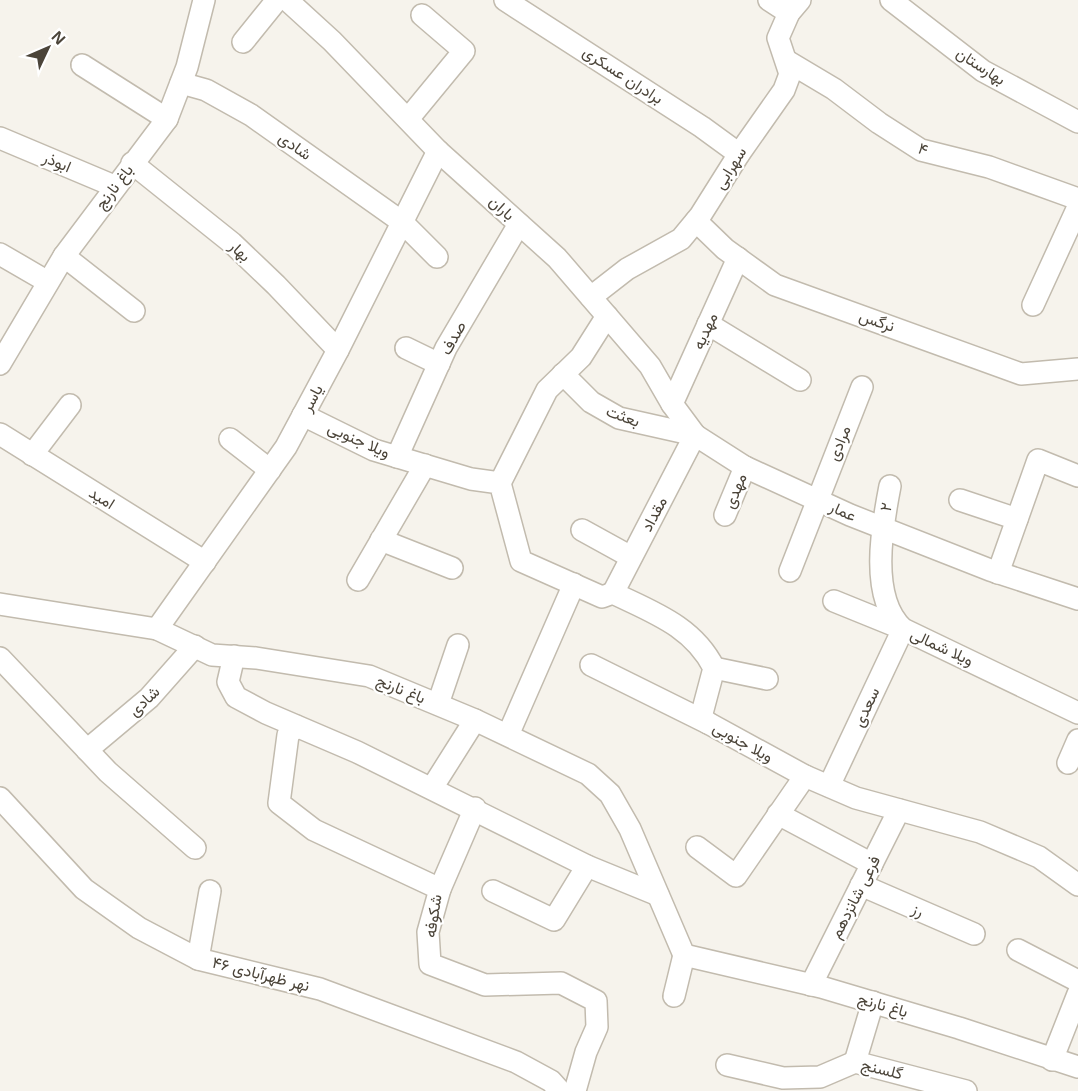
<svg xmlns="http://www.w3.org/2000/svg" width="1078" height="1091" font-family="Arial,Vazirmatn,sans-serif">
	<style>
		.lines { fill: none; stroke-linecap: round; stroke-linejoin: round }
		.minor-casing { stroke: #c2bbae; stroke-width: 24 }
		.minor { stroke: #fff; stroke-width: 21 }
		.labels { text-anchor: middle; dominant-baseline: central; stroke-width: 4.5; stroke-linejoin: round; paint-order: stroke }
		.street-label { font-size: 16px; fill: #4b4439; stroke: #fff }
	</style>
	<rect width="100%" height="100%" fill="#f6f3ec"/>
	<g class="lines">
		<defs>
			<g id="minor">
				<path d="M287,0L332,41L438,151L557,258L650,366L672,404L695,435"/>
				<path d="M505,0L702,127L739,154"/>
				<path d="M769,0L789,13"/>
				<path d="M891,0L983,71L1078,122"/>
				<path d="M243,42L277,0"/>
				<path d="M787,61L834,89L879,123L921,150L989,167L1078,199"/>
				<path d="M82,65L167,119"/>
				<path d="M181,83L206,90L251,115L402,222L437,257"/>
				<path d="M408,119L464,51L422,15"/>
				<path d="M0,138L114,186"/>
				<path d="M132,163L232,243L276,285L338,350"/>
				<path d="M696,221L725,249L775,285L1021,374L1078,369"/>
				<path d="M0,254L48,282"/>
				<path d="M64,256L134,311"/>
				<path d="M591,297L627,269L681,239L700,216L739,154L784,90L790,74L778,38L789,13L800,0"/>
				<path d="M1033,305L1078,207"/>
				<path d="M708,324L800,380"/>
				<path d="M406,348L439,364"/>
				<path d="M0,364L64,256L167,119L187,67L204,0"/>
				<path d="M563,374L591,402L619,418L695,435L745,467L850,515L990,570L1078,599"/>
				<path d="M672,404L738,258"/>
				<path d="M303,415L374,450L471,479L500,483L521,561L602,597L613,593C652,612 693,626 714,668L701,717L708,723L805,776L856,798L980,832L1039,857L1078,885"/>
				<path d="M0,434L205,562"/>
				<path d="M230,439L270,470"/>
				<path d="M32,455L70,405"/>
				<path d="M397,457L446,348L519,224"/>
				<path d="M500,483L547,390L581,357L607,316"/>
				<path d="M890,486C882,527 869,598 903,629L1078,713"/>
				<path d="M960,500L1017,519"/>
				<path d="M725,515L745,467"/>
				<path d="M582,530L631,557"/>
				<path d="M381,540L452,568"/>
				<path d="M790,571L862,387"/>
				<path d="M998,573L1038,460L1078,476"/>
				<path d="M358,580L425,465"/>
				<path d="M613,593L695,435"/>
				<path d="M0,604L157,629L212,655L256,658L369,676L475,720L588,774L610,794L630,829L684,955L821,987L959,1028L1078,1067"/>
				<path d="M157,629L286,447L338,350L438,151"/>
				<path d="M234,656L228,682L236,697L266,713L357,752L587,866L658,895"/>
				<path d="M0,658L108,772L195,848"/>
				<path d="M591,665L708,723"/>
				<path d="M714,668L767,679"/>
				<path d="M438,704L458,645"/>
				<path d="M296,726L288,735L279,803L314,830L440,889L428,932L430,964L485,985L561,983L596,1001L597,1027L586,1052L575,1091"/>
				<path d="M508,735L574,584"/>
				<path d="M87,750L149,698L195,646"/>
				<path d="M1068,763L1078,740"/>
				<path d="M829,786L903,629L834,601"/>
				<path d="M432,788L475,720"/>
				<path d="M0,798L84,889L139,928L198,959L320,989L516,1062L551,1081L560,1091"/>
				<path d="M778,814L872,864"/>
				<path d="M697,847L736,876L805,776"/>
				<path d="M861,885L974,934"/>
				<path d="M440,889L475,808"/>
				<path d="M493,891L554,920L587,866"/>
				<path d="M1018,950L1078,981"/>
				<path d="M198,959L210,891"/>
				<path d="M811,985L899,810"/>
				<path d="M674,996L684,955"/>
				<path d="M1052,1060L1078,994"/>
				<path d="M855,1062L873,1002"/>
				<path d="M727,1065L783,1078L820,1077L855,1062L966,1091"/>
			</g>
		</defs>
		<use href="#minor" class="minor-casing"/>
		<use href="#minor" class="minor"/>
	</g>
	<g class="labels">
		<g class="street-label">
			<text transform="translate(981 66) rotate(33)">بهارستان</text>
			<text transform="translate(623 75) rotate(33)">برادران عسکری</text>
			<text transform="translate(295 146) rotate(35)">شادی</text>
			<text transform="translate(923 149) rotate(22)">۴</text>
			<text transform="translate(57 162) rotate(23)">ابوذر</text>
			<text transform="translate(730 168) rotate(-58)">سهرابی</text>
			<text transform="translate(114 187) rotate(-53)">باغ نارنج</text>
			<text transform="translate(502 208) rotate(42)">باران</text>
			<text transform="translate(240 251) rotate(42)">بهار</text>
			<text transform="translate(877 321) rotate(19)">نرگس</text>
			<text transform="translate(705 331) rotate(-65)">مهدیه</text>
			<text transform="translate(453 338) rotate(-61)">صدف</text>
			<text transform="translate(312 398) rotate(-62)">یاسر</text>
			<text transform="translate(623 416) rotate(20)">بعثت</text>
			<text transform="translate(359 440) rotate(24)">ویلا جنوبی</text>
			<text transform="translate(839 443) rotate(-68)">مرادی</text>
			<text transform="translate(735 491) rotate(-67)">مهدی</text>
			<text transform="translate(102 498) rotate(32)">امید</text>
			<text transform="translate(886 507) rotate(-78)">۲</text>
			<text transform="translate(843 511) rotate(24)">عمار</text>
			<text transform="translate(654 514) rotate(-62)">مقداد</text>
			<text transform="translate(942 647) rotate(25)">ویلا شمالی</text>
			<text transform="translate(401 689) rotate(22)">باغ نارنج</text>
			<text transform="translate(144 701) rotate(-43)">شادی</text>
			<text transform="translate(866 707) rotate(-65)">سعدی</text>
			<text transform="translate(743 742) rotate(29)">ویلا جنوبی</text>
			<text transform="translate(855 897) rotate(-63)">فرعی شانزدهم</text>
			<text transform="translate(918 910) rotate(24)">رز</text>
			<text transform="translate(433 916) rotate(-81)">شکوفه</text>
			<text transform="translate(261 974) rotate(14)">نهر ظهرآبادی ۴۶</text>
			<text transform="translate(883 1005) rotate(16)">باغ نارنج</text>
			<text transform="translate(882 1069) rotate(14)">گلسنج</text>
		</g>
	</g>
	<g transform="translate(48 48) rotate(46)" stroke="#ffffff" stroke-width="4.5" paint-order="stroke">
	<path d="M0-4.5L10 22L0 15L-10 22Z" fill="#4b4439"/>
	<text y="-9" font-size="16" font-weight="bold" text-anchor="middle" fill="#4b4439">N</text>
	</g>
</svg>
